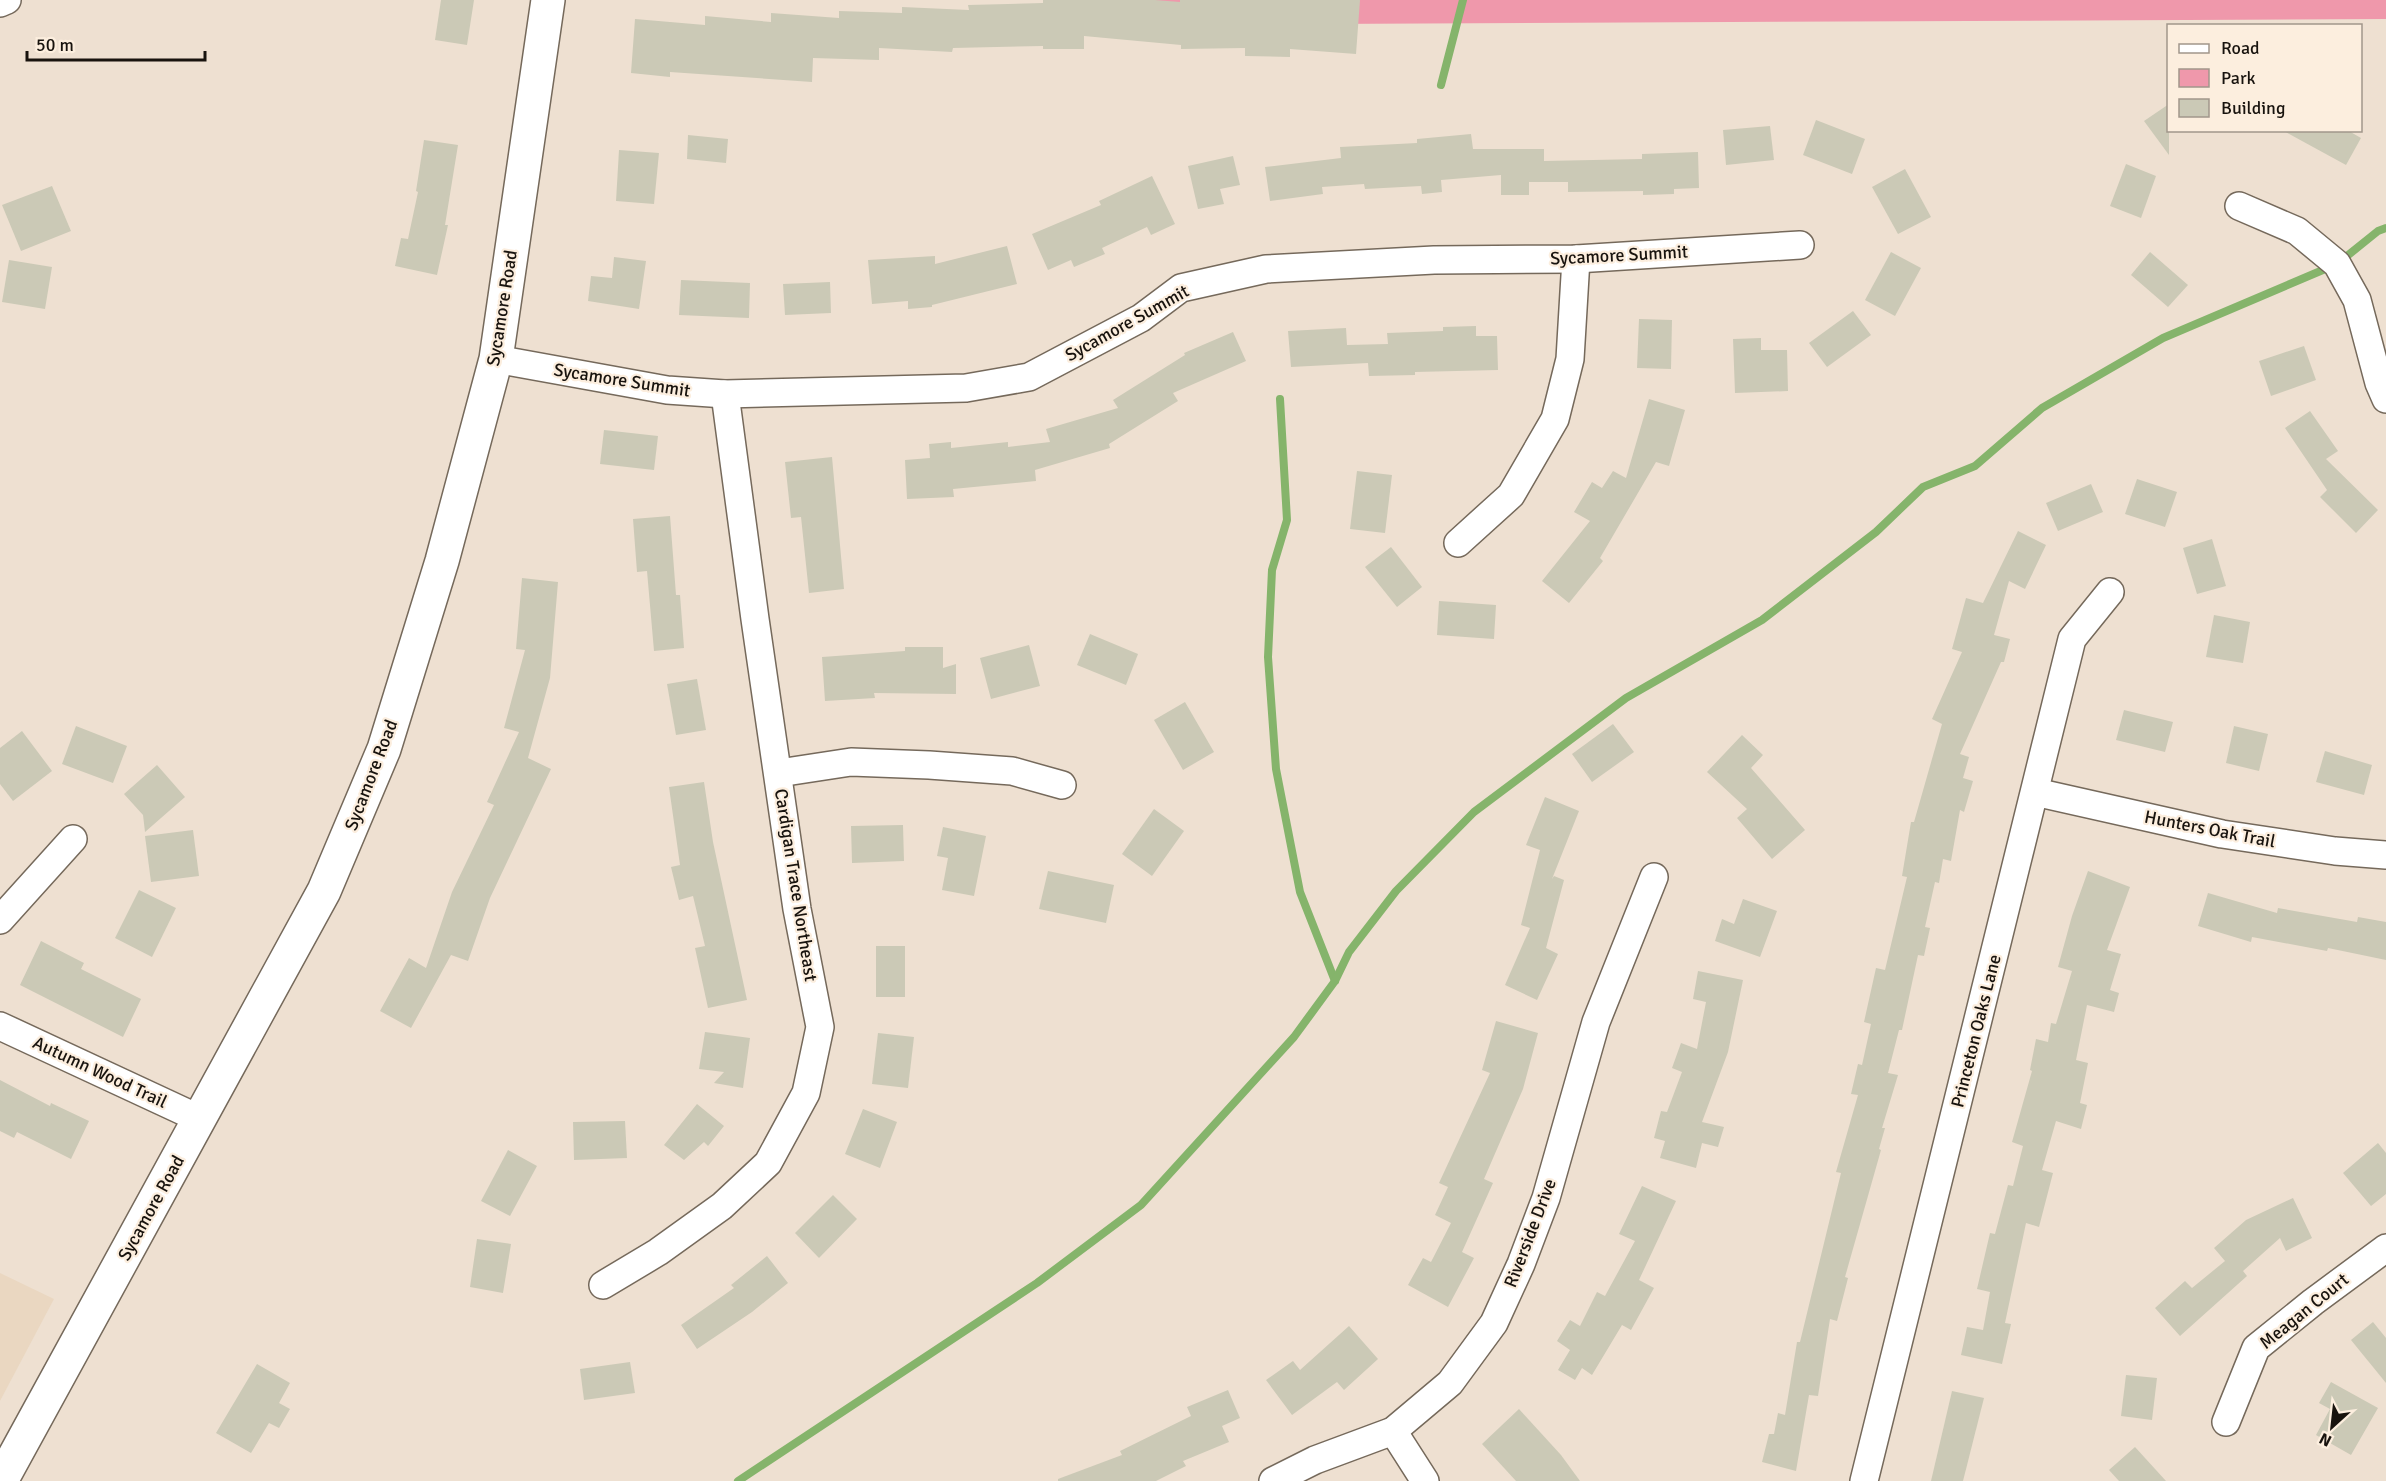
<svg xmlns="http://www.w3.org/2000/svg" width="2386" height="1481" font-family="Signika,sans-serif">
	<style>
		.built { fill: #ead7c1 }
		.green { fill: #ef98ab }
		.lines { fill: none; stroke-linecap: round; stroke-linejoin: round }
		.stream { stroke: #85b46b; stroke-width: 8 }
		.building { fill: #cbc9b6 }
		.minor-casing { stroke: #75695b; stroke-width: 30 }
		.tertiary-casing { stroke: #75695b; stroke-width: 36 }
		.minor { stroke: #fff; stroke-width: 27 }
		.tertiary { stroke: #fff; stroke-width: 33 }
		.labels { text-anchor: middle; dominant-baseline: central; stroke-width: 4.5; stroke-linejoin: round; paint-order: stroke }
		.street-label { font-size: 18px; fill: #18130e; stroke: #fceede }
	</style>
	<rect width="100%" height="100%" fill="#eee0d1"/>
	<path class="built" d="M0,1273L54,1299L0,1401Z"/>
	<path class="green" d="M1113,0H2386V19L1113,25Z"/>
	<g class="lines">
		<g class="stream">
			<path d="M1441,85L1463,0"/>
			<path d="M1280,399L1287,520L1272,570L1268,657L1276,769L1300,892L1335,981"/>
			<path d="M738,1481L1037,1283L1141,1205L1294,1037L1335,981L1349,952L1396,891L1474,812L1626,698L1762,620L1876,532L1923,487L1975,466L2042,408L2163,338L2337,264L2378,231L2386,228"/>
		</g>
	</g>
	<g class="building">
		<path d="M441,0H474L467,45L435,40Z"/>
		<path d="M1043,0H1155L1180,2V0H1360L1356,54L1290,49V57L1245,56V48L1181,49V45L1084,36V49H1043V46L953,48L952,52L879,48V60L813,58L812,82L670,72V77L631,73L635,19L705,25V16L771,22V13L839,18V11L902,13V7L969,10L968,5L1043,3Z"/>
		<path d="M2169,104V155L2144,121Z"/>
		<path d="M1816,120L1865,139L1852,174L1803,155Z"/>
		<path d="M1770,126L1774,160L1726,165L1723,130Z"/>
		<path d="M2282,130H2347L2361,138L2346,165Z"/>
		<path d="M1471,134L1473,149H1544V161L1642,159V154L1698,152L1699,188L1674,189V194L1643,195V191L1568,192V182H1529V195H1501V175L1441,180L1442,192L1422,194L1421,186L1365,189L1364,184L1322,187L1323,194L1270,201L1265,167L1341,158L1340,147L1417,143V139Z"/>
		<path d="M688,135L728,139L726,163L687,159Z"/>
		<path d="M424,140L458,145L445,225H448L437,275L395,266L401,238L408,239L418,192L416,191Z"/>
		<path d="M619,150L659,153L654,204L616,201Z"/>
		<path d="M1233,156L1240,185L1220,189L1224,204L1198,209L1188,166Z"/>
		<path d="M2126,164L2156,176L2141,218L2110,206Z"/>
		<path d="M1905,169L1931,217L1898,234L1872,187Z"/>
		<path d="M1152,176L1175,224L1151,235L1147,227L1102,248L1105,254L1074,267L1071,260L1048,270L1032,234L1101,205L1099,201Z"/>
		<path d="M52,186L71,231L21,251L2,205Z"/>
		<path d="M1007,246L1017,284L932,305V307L908,309V301L872,304L868,260L935,256V264Z"/>
		<path d="M1891,252L1921,268L1895,316L1865,300Z"/>
		<path d="M2150,252L2188,285L2168,307L2131,275Z"/>
		<path d="M614,257L646,261L639,309L588,301L591,276L612,278Z"/>
		<path d="M9,260L52,267L45,309L2,302Z"/>
		<path d="M681,280L750,283L749,318L679,315Z"/>
		<path d="M830,282L831,313L785,315L783,284Z"/>
		<path d="M1853,311L1871,335L1827,367L1809,343Z"/>
		<path d="M1639,319L1672,320L1671,369L1637,368Z"/>
		<path d="M1476,326V336H1497L1498,370L1415,372V375L1369,376L1368,363L1291,367L1288,331L1346,328L1347,345L1388,344L1387,333L1443,331V327Z"/>
		<path d="M1233,332L1246,361L1173,393L1178,401L1109,444L1110,448L1035,470L1036,481L953,489L954,497L907,499L905,460L930,458L929,444L951,442V448L1008,442V447L1050,442L1046,429L1118,408L1113,400L1185,355L1184,353Z"/>
		<path d="M1761,338V350H1787L1788,391L1735,393L1733,339Z"/>
		<path d="M2304,346L2316,380L2271,396L2259,361Z"/>
		<path d="M1649,399L1685,410L1669,466L1656,462L1600,558L1603,561L1569,603L1542,581L1590,521L1574,512L1592,482L1602,488L1613,471L1626,478Z"/>
		<path d="M2310,411L2338,451L2326,459L2378,510L2356,533L2320,497L2327,490L2285,428Z"/>
		<path d="M604,430L658,436L654,470L600,464Z"/>
		<path d="M832,457L844,589L809,593L801,517L791,518L785,462Z"/>
		<path d="M1357,471L1392,475L1385,533L1350,529Z"/>
		<path d="M2137,479L2177,492L2165,527L2125,514Z"/>
		<path d="M2091,484L2103,512L2058,531L2046,503Z"/>
		<path d="M670,516L676,595H680L684,648L654,651L647,571L637,572L633,519Z"/>
		<path d="M2018,531L2046,545L2025,589L2009,581L1994,635L2010,639L2004,662H2001L1960,754L1969,757L1963,778L1973,781L1964,812L1960,810L1951,861L1943,859L1939,883L1935,882L1925,927L1930,928L1924,956L1918,955L1902,1030H1899L1888,1073L1898,1075L1882,1128H1885L1879,1149L1881,1150L1845,1277L1848,1278L1837,1321L1830,1319L1818,1396L1809,1395L1796,1471L1762,1462L1769,1434H1774L1778,1413L1785,1415L1797,1342H1800L1841,1173L1836,1172L1858,1095L1851,1094L1858,1064L1862,1065L1871,1024L1864,1022L1876,968L1885,970L1907,877L1902,876L1911,822H1914L1942,724L1932,719L1962,652L1952,649L1966,598L1983,603Z"/>
		<path d="M2212,539L2226,586L2197,594L2183,548Z"/>
		<path d="M1391,547L1422,587L1397,607L1365,567Z"/>
		<path d="M522,578L558,582L550,678L528,758L551,769L490,898L468,961L451,955L411,1028L380,1011L409,958L426,968L452,892L494,805L487,802L519,732L504,728L525,650L516,649Z"/>
		<path d="M1439,601L1496,605L1494,639L1437,635Z"/>
		<path d="M2214,615L2250,622L2243,663L2206,657Z"/>
		<path d="M1090,634L1138,654L1126,685L1077,665Z"/>
		<path d="M1029,645L1040,686L991,699L980,658Z"/>
		<path d="M905,647H943V668L956,664V694L874,693L875,698L825,701L822,657L905,651Z"/>
		<path d="M697,679L706,730L676,735L667,684Z"/>
		<path d="M1185,702L1214,752L1183,770L1154,720Z"/>
		<path d="M2124,710L2173,722L2165,752L2116,740Z"/>
		<path d="M1613,724L1634,752L1592,782L1572,754Z"/>
		<path d="M76,726L127,746L113,783L62,764Z"/>
		<path d="M2234,726L2268,734L2259,771L2226,763Z"/>
		<path d="M22,731L52,771L13,801L0,784V748Z"/>
		<path d="M1742,735L1763,755L1751,768L1805,830L1772,859L1737,818L1747,809L1707,772Z"/>
		<path d="M2325,751L2372,765L2364,795L2316,782Z"/>
		<path d="M157,765L185,797L145,832L143,815L124,794Z"/>
		<path d="M704,782L713,842L747,1000L708,1008L695,948L705,946L693,896L679,900L671,867L680,865L669,787Z"/>
		<path d="M1545,797L1579,811L1552,879L1554,876L1564,880L1546,948L1558,954L1537,1000L1505,985L1530,928L1521,925L1540,850L1526,845Z"/>
		<path d="M1154,809L1184,831L1152,876L1122,854Z"/>
		<path d="M903,825L904,861L852,863L851,826Z"/>
		<path d="M943,827L986,836L974,896L942,890L948,858L937,856Z"/>
		<path d="M193,830L199,876L151,882L145,836Z"/>
		<path d="M1048,871L1114,885L1106,923L1039,909Z"/>
		<path d="M2088,871L2130,887L2107,950L2121,954L2110,990L2119,993L2114,1012L2087,1005L2076,1060L2088,1063L2080,1103L2087,1105L2081,1129L2056,1121L2042,1170L2053,1173L2039,1227L2026,1223L2005,1323L2011,1324L2002,1364L1961,1355L1967,1327L1983,1330L1990,1292L1977,1289L1990,1233L1995,1234L2008,1185L2013,1186L2023,1146L2012,1142L2032,1071L2030,1070L2036,1039L2048,1042L2051,1023L2056,1024L2072,971L2058,967L2072,916Z"/>
		<path d="M139,890L176,908L152,957L115,938Z"/>
		<path d="M2208,893L2277,913L2278,908L2357,922L2358,917L2386,922V960L2328,948L2327,951L2252,937L2251,942L2198,926Z"/>
		<path d="M1743,899L1777,911L1760,957L1715,941L1722,919L1734,924Z"/>
		<path d="M41,941L84,963L81,969L141,999L123,1037L20,985Z"/>
		<rect x="876" y="946" width="29" height="51"/>
		<path d="M1698,971L1743,980L1728,1052L1702,1122L1724,1127L1718,1147L1702,1143L1696,1168L1660,1158L1665,1141L1654,1138L1661,1111L1667,1112L1682,1072L1672,1068L1681,1043L1697,1049L1706,1002L1693,999Z"/>
		<path d="M1496,1021L1538,1033L1523,1089L1484,1179L1493,1183L1462,1252L1474,1258L1448,1307L1408,1285L1423,1258L1431,1262L1451,1223L1435,1215L1448,1187L1439,1183L1490,1073L1482,1070Z"/>
		<path d="M705,1032L750,1038L743,1088L714,1083L724,1072L699,1069Z"/>
		<path d="M878,1033L914,1037L908,1088L872,1084Z"/>
		<path d="M0,1080L50,1106L51,1103L89,1121L71,1159L17,1132L14,1138L0,1131Z"/>
		<path d="M697,1104L724,1126L708,1146L704,1142L684,1160L664,1145Z"/>
		<path d="M863,1109L897,1122L880,1168L845,1154Z"/>
		<path d="M625,1121L627,1158L574,1160L573,1122Z"/>
		<path d="M2378,1143L2386,1153V1194L2371,1206L2343,1173Z"/>
		<path d="M508,1150L537,1166L510,1216L481,1201Z"/>
		<path d="M1642,1186L1676,1201L1639,1280L1654,1288L1631,1330L1622,1325L1592,1375L1582,1368L1575,1380L1558,1370L1570,1350L1557,1341L1570,1320L1580,1326L1597,1292L1605,1296L1635,1241L1619,1234Z"/>
		<path d="M833,1195L857,1219L819,1258L795,1233Z"/>
		<path d="M2293,1198L2312,1238L2286,1251L2280,1238L2243,1271L2247,1276L2180,1336L2155,1308L2185,1281L2192,1288L2225,1261L2214,1248L2246,1220Z"/>
		<path d="M477,1239L511,1244L503,1293L470,1287Z"/>
		<path d="M767,1256L788,1283L752,1312L697,1349L681,1325L734,1288L731,1285Z"/>
		<path d="M2373,1322L2386,1338V1383L2351,1340Z"/>
		<path d="M1349,1326L1378,1359L1344,1390L1337,1382L1292,1415L1266,1380L1293,1361L1300,1370Z"/>
		<path d="M630,1362L635,1393L584,1400L580,1369Z"/>
		<path d="M257,1364L290,1383L279,1403L290,1409L279,1428L269,1423L251,1453L216,1433Z"/>
		<path d="M2126,1375L2157,1378L2152,1420L2121,1416Z"/>
		<path d="M2331,1382L2378,1408L2351,1455L2316,1435L2330,1409L2319,1403Z"/>
		<path d="M1228,1390L1240,1418L1222,1426L1229,1442L1183,1461L1186,1466L1156,1481H1058V1479L1122,1455L1120,1451L1191,1416L1187,1407Z"/>
		<path d="M1952,1391L1984,1398L1963,1481H1931Z"/>
		<path d="M1519,1409L1561,1455L1580,1481H1516L1482,1444Z"/>
		<path d="M2135,1447L2166,1481H2119L2109,1470Z"/>
	</g>
	<g class="lines">
		<defs>
			<g id="minor">
				<path d="M0,3L7,0"/>
				<path d="M2239,206L2297,231L2337,264L2357,300L2379,383L2386,399"/>
				<path d="M496,359L667,390L725,394L966,388L1029,377L1141,318L1181,288L1266,269L1434,260L1576,259L1800,245"/>
				<path d="M1458,543L1511,495L1555,419L1570,359L1576,259"/>
				<path d="M779,773L851,762L929,765L1012,771L1062,785"/>
				<path d="M2035,792L2222,834L2335,851L2386,855"/>
				<path d="M0,920L73,839"/>
				<path d="M0,1026L200,1119"/>
				<path d="M603,1285L658,1252L722,1206L768,1163L806,1093L820,1027L797,909L755,619L725,394"/>
				<path d="M2226,1422L2256,1348L2313,1302L2386,1248"/>
				<path d="M1393,1431L1425,1481"/>
				<path d="M1273,1481L1315,1460L1393,1431L1450,1383L1494,1323L1521,1264L1546,1198L1596,1022L1654,877"/>
				<path d="M1864,1481L2072,639L2110,592"/>
			</g>
			<path id="tertiary" d="M1,1481L324,891L384,749L442,561L496,359L548,0"/>
		</defs>
		<use href="#minor" class="minor-casing"/>
		<use href="#tertiary" class="tertiary-casing"/>
		<use href="#minor" class="minor"/>
		<use href="#tertiary" class="tertiary"/>
	</g>
	<g class="labels">
		<g class="street-label">
			<text transform="translate(1619 255) rotate(-3)">Sycamore Summit</text>
			<text transform="translate(502 308) rotate(-81)">Sycamore Road</text>
			<text transform="translate(1127 323) rotate(-29)">Sycamore Summit</text>
			<text transform="translate(622 380) rotate(9)">Sycamore Summit</text>
			<text transform="translate(371 775) rotate(-69)">Sycamore Road</text>
			<text transform="translate(2210 829) rotate(11)">Hunters Oak Trail</text>
			<text transform="translate(796 885) rotate(81)">Cardigan Trace Northeast</text>
			<text transform="translate(1976 1031) rotate(-76)">Princeton Oaks Lane</text>
			<text transform="translate(100 1072) rotate(25)">Autumn Wood Trail</text>
			<text transform="translate(151 1208) rotate(-61)">Sycamore Road</text>
			<text transform="translate(1530 1233) rotate(-69)">Riverside Drive</text>
			<text transform="translate(2304 1311) rotate(-39)">Meagan Court</text>
		</g>
	</g>
	<rect x="2167" y="24" width="195" height="108" fill="#fceede" stroke="#a1968b" stroke-width="1.5"/>
	<rect x="2179" y="44" width="30" height="9" fill="#ffffff" stroke="#a1968b" stroke-width="1.5"/>
	<text x="2221" y="54" font-size="18" fill="#18130e">Road</text>
	<rect x="2179" y="69" width="30" height="18" fill="#ef98ab" stroke="#a1968b" stroke-width="1.5"/>
	<text x="2221" y="84" font-size="18" fill="#18130e">Park</text>
	<rect x="2179" y="99" width="30" height="18" fill="#cbc9b6" stroke="#a1968b" stroke-width="1.5"/>
	<text x="2221" y="114" font-size="18" fill="#18130e">Building</text>
	<g transform="translate(2332 1427) rotate(207)" stroke="#fceede" stroke-width="4.5" paint-order="stroke">
	<path d="M0-4.5L10 22L0 15L-10 22Z" fill="#18130e"/>
	<text y="-9" font-size="16" font-weight="bold" text-anchor="middle" fill="#18130e">N</text>
	</g>
	<path d="M27 51v9h178v-9" fill="none" stroke="#18130e" stroke-width="3"/>
	<text x="36" y="51" font-size="18" fill="#18130e" stroke="#fceede" stroke-width="4.5" paint-order="stroke">50 m</text>
</svg>
